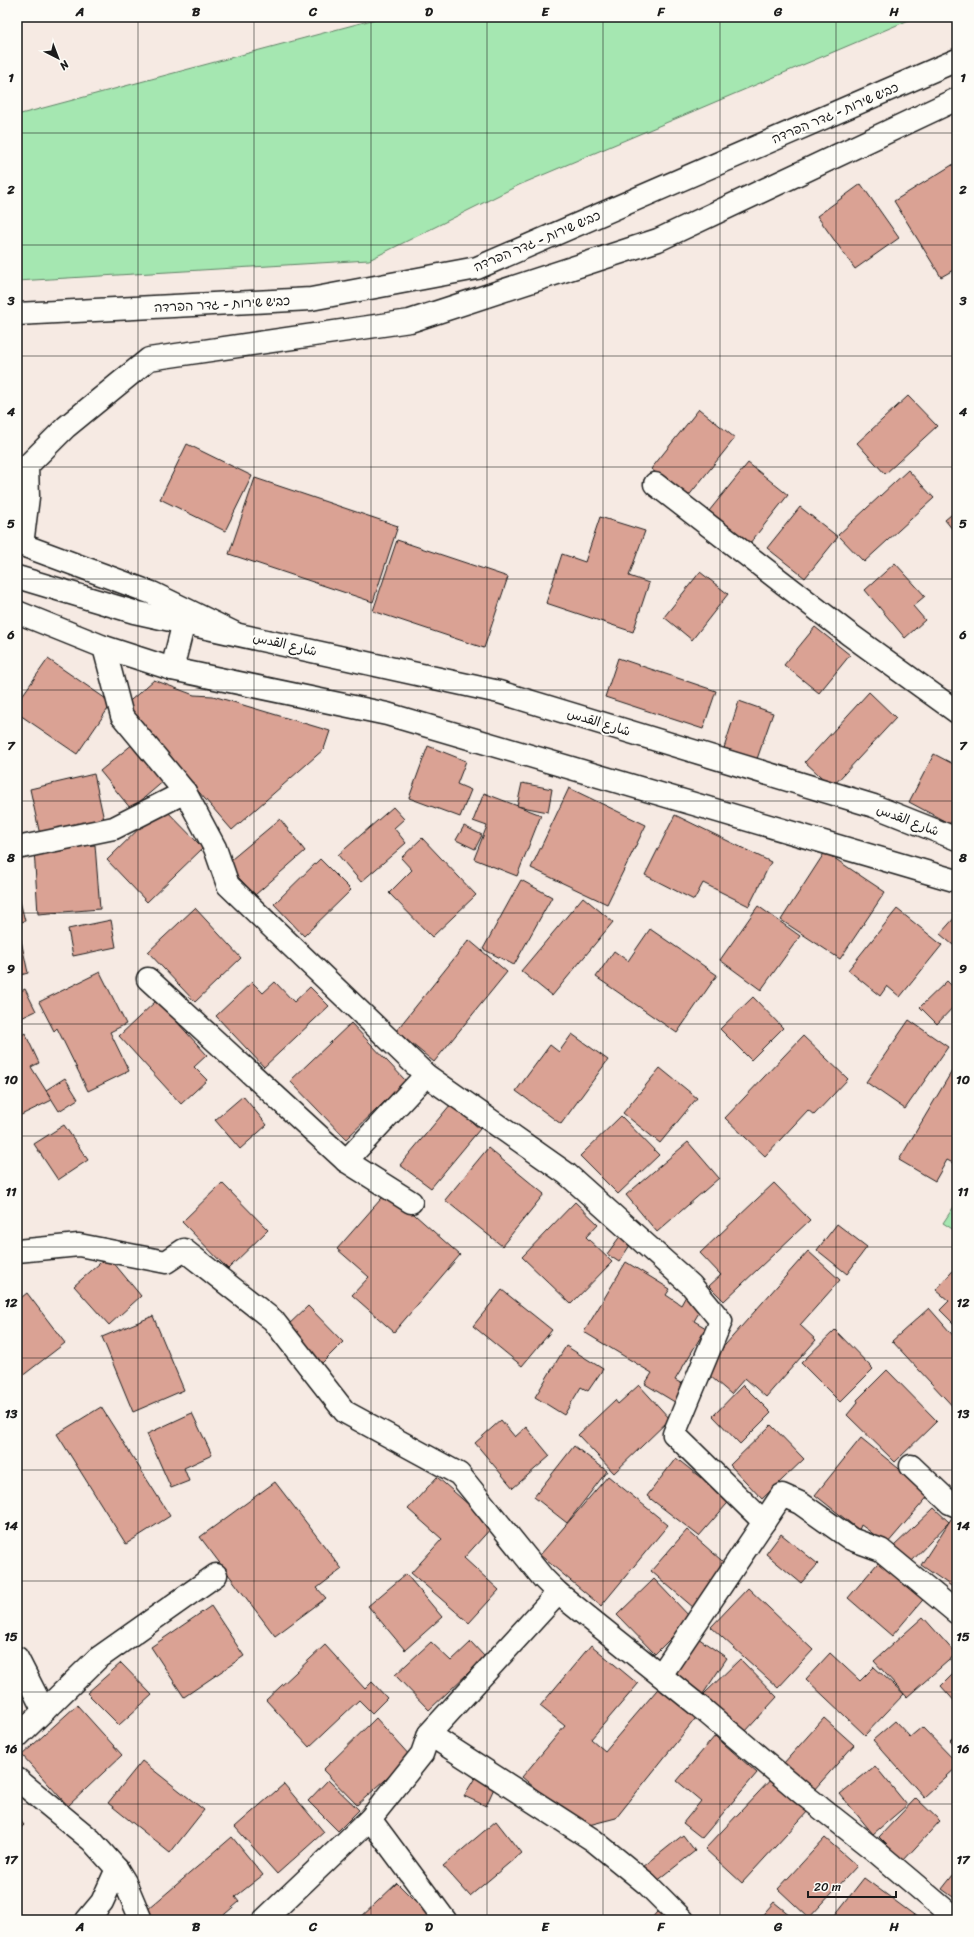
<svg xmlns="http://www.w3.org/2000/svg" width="974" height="1937" font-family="Sriracha,'Playpen Sans Arabic','Playpen Sans Hebrew',sans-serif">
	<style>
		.green { fill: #a5e7b1; stroke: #608266 }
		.building { fill: #daa294; stroke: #1c1c1c }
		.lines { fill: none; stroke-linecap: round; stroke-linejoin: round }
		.minor-casing { stroke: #1c1c1c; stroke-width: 25 }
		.major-casing { stroke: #1c1c1c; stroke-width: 25 }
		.highway-casing { stroke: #1c1c1c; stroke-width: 25 }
		.minor { stroke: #fdfcf7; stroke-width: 22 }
		.major { stroke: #fdfcf7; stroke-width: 22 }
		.highway { stroke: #fdfcf7; stroke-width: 22 }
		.grid { fill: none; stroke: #1c1c1c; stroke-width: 1; stroke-opacity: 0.55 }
		.labels { text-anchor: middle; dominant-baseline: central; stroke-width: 4; stroke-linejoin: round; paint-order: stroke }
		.street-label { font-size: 13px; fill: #1c1c1c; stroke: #fdfcf7 }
		.neatline { fill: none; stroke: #1c1c1c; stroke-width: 1.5 }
		.grid-label { font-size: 13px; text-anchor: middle; font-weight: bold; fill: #1c1c1c }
	</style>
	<rect width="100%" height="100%" fill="#f6eae3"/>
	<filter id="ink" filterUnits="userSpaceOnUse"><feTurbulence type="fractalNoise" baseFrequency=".025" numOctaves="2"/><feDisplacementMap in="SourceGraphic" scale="8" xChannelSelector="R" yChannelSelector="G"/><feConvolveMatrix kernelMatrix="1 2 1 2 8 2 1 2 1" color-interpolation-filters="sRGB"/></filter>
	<g filter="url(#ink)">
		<g class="green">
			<path d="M383,17H916L519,185L369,260L17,281V115Z"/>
			<path d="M957,1202V1232L943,1223Z"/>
		</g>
		<g class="building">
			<path d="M957,162V268L941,277L894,201Z"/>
			<path d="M861,184L899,238L855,269L817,216Z"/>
			<path d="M908,396L937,426L885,474L857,443Z"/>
			<path d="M699,409L735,438L687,498L651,469Z"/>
			<path d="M187,444L252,476L225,531L160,499Z"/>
			<path d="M748,463L788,495L750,543L709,511Z"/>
			<path d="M908,470L934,498L864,562L838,535Z"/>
			<path d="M255,478L398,526L373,602L229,554Z"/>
			<path d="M800,507L838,537L805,578L767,548Z"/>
			<path d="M957,510V535L945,520Z"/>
			<path d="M600,517L645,531L629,576L649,583L633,632L546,603L562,554L585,562Z"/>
			<path d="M397,540L508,577L484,648L373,611Z"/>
			<path d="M895,563L925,596L913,606L925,620L905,638L865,590Z"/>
			<path d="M700,572L728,594L692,640L664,617Z"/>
			<path d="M815,627L850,655L819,693L784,665Z"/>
			<path d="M618,658L716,691L703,729L605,697Z"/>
			<path d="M48,659L112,703L77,754L17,713V703Z"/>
			<path d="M154,680L194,695L213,696L330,731L324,749L232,830L124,706Z"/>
			<path d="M869,692L896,718L832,787L805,762Z"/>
			<path d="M739,701L773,713L757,759L724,748Z"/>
			<path d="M134,743L165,780L131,809L100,771Z"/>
			<path d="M428,746L466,761L457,784L471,790L460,817L409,798Z"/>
			<path d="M934,754L957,766V810L950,824L909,802Z"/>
			<path d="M94,774L104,820L40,835L30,789Z"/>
			<path d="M522,783L552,789L548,812L517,806Z"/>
			<path d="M569,788L646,825L607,904L531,868Z"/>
			<path d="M484,793L541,815L517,876L474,859L487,826L473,821Z"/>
			<path d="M162,806L203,848L147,902L107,860Z"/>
			<path d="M393,807L404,819L394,828L406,843L361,882L338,855Z"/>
			<path d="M675,815L771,862L749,906L703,883L694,900L645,875Z"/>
			<path d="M280,819L305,851L255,895L226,864Z"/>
			<path d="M464,826L482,835L475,849L456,840Z"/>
			<path d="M422,838L476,895L432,937L389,893L412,870L401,858Z"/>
			<path d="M95,845L100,909L38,914L34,849Z"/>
			<path d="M825,852L885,892L840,959L781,920Z"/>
			<path d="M320,859L351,890L304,936L274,904Z"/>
			<path d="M521,880L552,897L514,965L483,949Z"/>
			<path d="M17,889L25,921L17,923Z"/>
			<path d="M583,897L613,922L552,996L521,971Z"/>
			<path d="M758,906L800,936L761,990L720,960Z"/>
			<path d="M195,908L241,958L195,1002L148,952Z"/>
			<path d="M897,909L942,945L900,997L887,986L880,996L848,970Z"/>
			<path d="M957,915V940L953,945L940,934Z"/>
			<path d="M111,920L116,947L73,956L68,929Z"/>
			<path d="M650,929L717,975L677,1033L596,977L614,951L628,961Z"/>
			<path d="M17,931H19L28,973L17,976Z"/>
			<path d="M469,940L507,972L434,1062L396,1031Z"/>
			<path d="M100,972L126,1024L110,1032L129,1071L88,1091L57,1028L54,1031L39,1002Z"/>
			<path d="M947,981L957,991V1003L937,1024L920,1007Z"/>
			<path d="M252,982L263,993L275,982L294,1002L310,987L329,1006L264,1067L216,1016Z"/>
			<path d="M25,989L36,1011L17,1020V993Z"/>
			<path d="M753,997L783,1028L751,1060L720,1029Z"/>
			<path d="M157,1000L207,1055L194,1067L207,1080L181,1104L119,1036Z"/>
			<path d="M909,1020L948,1047L905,1109L866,1082Z"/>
			<path d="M351,1023L406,1081L346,1139L290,1081Z"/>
			<path d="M25,1033L39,1063L31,1067L52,1100L17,1117V1038Z"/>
			<path d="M572,1034L608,1060L561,1124L516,1091L550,1045L559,1052Z"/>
			<path d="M803,1036L848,1079L814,1115L808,1110L765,1156L725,1118Z"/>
			<path d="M660,1068L697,1098L660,1143L623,1113Z"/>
			<path d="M952,1071L957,1074V1165L947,1160L935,1181L899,1160Z"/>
			<path d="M65,1078L78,1099L59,1111L46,1090Z"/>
			<path d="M243,1096L267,1125L240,1149L215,1120Z"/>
			<path d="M451,1104L480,1129L431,1188L400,1165Z"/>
			<path d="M621,1116L659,1155L618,1194L580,1156Z"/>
			<path d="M64,1125L88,1160L58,1180L34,1144Z"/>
			<path d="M688,1142L719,1178L657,1232L626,1195Z"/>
			<path d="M488,1148L544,1194L502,1246L445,1200Z"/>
			<path d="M222,1183L268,1230L228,1269L182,1222Z"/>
			<path d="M774,1183L810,1220L724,1301L709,1286L721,1275L700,1253Z"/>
			<path d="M388,1191L460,1255L394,1332L352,1295L369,1277L337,1249Z"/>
			<path d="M575,1202L598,1224L586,1237L612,1262L571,1304L522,1257Z"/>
			<path d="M837,1224L867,1247L847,1274L817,1250Z"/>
			<path d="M621,1235L632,1242L619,1262L607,1254Z"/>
			<path d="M808,1251L840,1280L800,1325L816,1340L766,1397L745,1378L731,1394L703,1370Z"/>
			<path d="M108,1256L141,1296L109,1325L74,1286Z"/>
			<path d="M626,1262L670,1289L666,1295L681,1305L686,1296L703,1306L694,1321L706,1328L675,1380L688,1387L678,1404L645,1384L652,1373L584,1332Z"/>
			<path d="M957,1266V1325L956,1326L940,1310L949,1301L936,1290Z"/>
			<path d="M502,1290L552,1330L522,1366L473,1326Z"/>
			<path d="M27,1293L65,1343L17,1380V1301Z"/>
			<path d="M308,1306L343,1342L322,1363L286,1327Z"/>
			<path d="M929,1308L957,1340V1411L892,1341Z"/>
			<path d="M153,1316L184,1390L133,1412L102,1337Z"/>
			<path d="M835,1330L873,1369L840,1402L801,1363Z"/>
			<path d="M566,1346L603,1369L588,1391L581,1387L564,1415L535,1397Z"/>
			<path d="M887,1370L937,1421L895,1462L847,1415L858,1402L857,1400Z"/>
			<path d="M639,1385L670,1419L614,1473L578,1435L615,1400L618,1404Z"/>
			<path d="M743,1385L771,1413L740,1444L713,1416Z"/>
			<path d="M101,1407L170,1516L126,1544L57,1434Z"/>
			<path d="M192,1413L212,1455L184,1468L189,1481L171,1488L147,1434Z"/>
			<path d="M501,1420L515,1437L526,1427L550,1456L513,1488L475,1443Z"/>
			<path d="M771,1425L804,1459L762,1499L730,1465Z"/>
			<path d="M861,1438L930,1494L887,1544L861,1525L859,1530L815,1495Z"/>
			<path d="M574,1446L607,1471L567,1523L534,1497Z"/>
			<path d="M676,1458L701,1478L704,1475L733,1497L699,1536L647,1496Z"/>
			<path d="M608,1476L668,1525L601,1606L540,1555Z"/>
			<path d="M437,1477L493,1526L464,1558L499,1590L469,1623L411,1573L442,1539L408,1509Z"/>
			<path d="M275,1482L342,1569L317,1588L326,1598L275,1636L200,1537Z"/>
			<path d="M934,1508L949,1522L910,1563L893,1547Z"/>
			<path d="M955,1513L957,1514V1590L921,1565Z"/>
			<path d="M687,1530L729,1567L694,1608L651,1571Z"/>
			<path d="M781,1534L818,1564L801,1583L766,1554Z"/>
			<path d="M883,1557L927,1595L892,1636L848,1598Z"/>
			<path d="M406,1574L442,1617L405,1650L368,1606Z"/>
			<path d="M654,1579L691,1618L655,1654L617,1615Z"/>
			<path d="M748,1588L813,1650L778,1688L711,1627Z"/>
			<path d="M211,1606L244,1656L184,1697L151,1647Z"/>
			<path d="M923,1617L956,1654L907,1697L874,1661Z"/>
			<path d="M695,1636L727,1658L701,1697L669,1675Z"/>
			<path d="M431,1642L451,1661L471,1642L485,1657L429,1710L395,1675Z"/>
			<path d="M325,1645L365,1689L372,1682L387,1698L372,1713L359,1700L309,1747L266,1700Z"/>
			<path d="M591,1645L638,1684L591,1739L605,1751L662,1684L699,1714L616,1818L581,1827L522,1777L565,1726L540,1706Z"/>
			<path d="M830,1653L860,1681L874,1667L904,1694L865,1735L806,1679Z"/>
			<path d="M740,1659L777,1697L745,1732L704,1694Z"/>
			<path d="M121,1663L152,1695L119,1725L87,1693Z"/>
			<path d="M957,1670V1704L941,1686Z"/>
			<path d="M17,1676L27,1690L17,1699Z"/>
			<path d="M77,1705L122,1755L68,1806L22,1755Z"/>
			<path d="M376,1718L411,1757L357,1805L323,1770Z"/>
			<path d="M824,1718L854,1745L813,1791L783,1764Z"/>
			<path d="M895,1721L910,1737L922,1727L957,1763V1767L924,1797L873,1740Z"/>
			<path d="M957,1734V1748L950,1741Z"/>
			<path d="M715,1736L757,1773L702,1838L683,1823L701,1801L677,1781Z"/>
			<path d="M142,1761L204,1810L170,1853L108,1803Z"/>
			<path d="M875,1766L907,1805L873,1834L840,1794Z"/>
			<path d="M775,1775L809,1810L742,1883L705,1849Z"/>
			<path d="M476,1776L495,1786L486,1806L464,1796Z"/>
			<path d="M328,1780L359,1810L338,1831L308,1801Z"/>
			<path d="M284,1784L324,1832L277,1874L235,1827Z"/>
			<path d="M916,1798L940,1821L903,1861L879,1837Z"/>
			<path d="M17,1817L24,1825L17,1832Z"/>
			<path d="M496,1821L521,1853L470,1896L443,1866Z"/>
			<path d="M683,1835L695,1851L656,1882L643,1867Z"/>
			<path d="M232,1837L263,1875L235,1897L239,1902L218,1920H179L178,1918L176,1920H155L147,1910Z"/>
			<path d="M825,1838L857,1866L809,1918L778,1889Z"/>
			<path d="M957,1870V1900L942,1889Z"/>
			<path d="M864,1878L921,1920H831Z"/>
			<path d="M397,1883L434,1920H358Z"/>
			<path d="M774,1902L796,1920H758Z"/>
			<path d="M657,1912L667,1920H650Z"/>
		</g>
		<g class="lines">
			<defs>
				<g id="minor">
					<path d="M17,314L311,299L477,268L957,60"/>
					<path d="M655,484L849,634L957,712"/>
					<path d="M22,545L28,497L27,466L66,427L149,359L410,321L658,240L957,99"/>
					<path d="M104,647L122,716L185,792L215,848L228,885L426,1075L567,1174L691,1285L721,1321L674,1434L764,1522"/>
					<path d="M172,669L184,622"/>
					<path d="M17,848L114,828L185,792"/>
					<path d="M148,979L346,1161L411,1202"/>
					<path d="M346,1161L426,1075"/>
					<path d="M17,1251L79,1245L166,1262L184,1250L273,1320L345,1412L459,1474L543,1578L558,1593L700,1707L803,1794L874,1850L957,1920"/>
					<path d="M911,1466L950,1503L957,1506"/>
					<path d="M17,1658L44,1711"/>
					<path d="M661,1675L782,1495L800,1503L851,1539L881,1550L957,1613"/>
					<path d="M429,1734L593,1840L647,1884L683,1920"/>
					<path d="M17,1737L97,1659L216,1575"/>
					<path d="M17,1779L91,1840L117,1869L125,1882L141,1920"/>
					<path d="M370,1819L445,1920"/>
					<path d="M87,1920L102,1902L117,1869"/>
					<path d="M264,1920L370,1819L422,1754L429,1734L558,1593"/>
				</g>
				<g id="major">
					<path d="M17,577L134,612L499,692L874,806L957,839"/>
					<path d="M17,612L104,647L172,669L387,714L957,881"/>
				</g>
				<path id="highway" d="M17,543L152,593L234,633"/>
			</defs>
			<use href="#minor" class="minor-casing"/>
			<use href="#major" class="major-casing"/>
			<use href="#highway" class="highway-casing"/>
			<use href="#minor" class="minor"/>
			<use href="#major" class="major"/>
			<use href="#highway" class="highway"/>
		</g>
	</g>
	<path class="grid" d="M138,17V1920M254,17V1920M371,17V1920M487,17V1920M603,17V1920M720,17V1920M836,17V1920M17,133H957M17,245H957M17,356H957M17,467H957M17,579H957M17,690H957M17,801H957M17,913H957M17,1024H957M17,1136H957M17,1247H957M17,1358H957M17,1470H957M17,1581H957M17,1692H957M17,1804H957"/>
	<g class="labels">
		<g class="street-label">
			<text transform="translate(835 113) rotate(-23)">כביש שירות - גדר הפרדה</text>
			<text transform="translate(537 241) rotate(-23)">כביש שירות - גדר הפרדה</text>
			<text transform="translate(222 304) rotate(-3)">כביש שירות - גדר הפרדה</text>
			<text transform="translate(285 644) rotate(13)">شارع القدس</text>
			<text transform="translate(599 722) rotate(17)">شارع القدس</text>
			<text transform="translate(908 820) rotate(21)">شارع القدس</text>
		</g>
	</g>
	<rect width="974" height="1937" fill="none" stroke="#fdfcf7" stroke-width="44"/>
	<g transform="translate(58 58) rotate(138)" stroke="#fdfcf7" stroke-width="3" paint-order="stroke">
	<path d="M0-3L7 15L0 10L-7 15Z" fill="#1c1c1c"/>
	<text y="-6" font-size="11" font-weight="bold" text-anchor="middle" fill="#1c1c1c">N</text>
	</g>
	<path d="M808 1891v6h88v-6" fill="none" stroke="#1c1c1c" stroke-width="2"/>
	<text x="814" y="1891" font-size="12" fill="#1c1c1c" stroke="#fdfcf7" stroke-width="3" paint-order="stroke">20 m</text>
	<rect x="22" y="22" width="930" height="1893" class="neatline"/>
	<g class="grid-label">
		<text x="80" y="16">A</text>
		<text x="196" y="16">B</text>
		<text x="313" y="16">C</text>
		<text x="429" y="16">D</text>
		<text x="545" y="16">E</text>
		<text x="661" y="16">F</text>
		<text x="778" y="16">G</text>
		<text x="894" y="16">H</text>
		<text x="11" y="82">1</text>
		<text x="963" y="82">1</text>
		<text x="11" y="194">2</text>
		<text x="963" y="194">2</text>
		<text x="11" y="305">3</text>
		<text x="963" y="305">3</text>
		<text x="11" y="416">4</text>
		<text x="963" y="416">4</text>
		<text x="11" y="528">5</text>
		<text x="963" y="528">5</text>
		<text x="11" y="639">6</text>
		<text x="963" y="639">6</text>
		<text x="11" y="750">7</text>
		<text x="963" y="750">7</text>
		<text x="11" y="862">8</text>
		<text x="963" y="862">8</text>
		<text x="11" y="973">9</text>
		<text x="963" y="973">9</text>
		<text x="11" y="1084">10</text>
		<text x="963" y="1084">10</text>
		<text x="11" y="1196">11</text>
		<text x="963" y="1196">11</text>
		<text x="11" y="1307">12</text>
		<text x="963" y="1307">12</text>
		<text x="11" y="1418">13</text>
		<text x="963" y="1418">13</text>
		<text x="11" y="1530">14</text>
		<text x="963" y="1530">14</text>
		<text x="11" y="1641">15</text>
		<text x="963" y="1641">15</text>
		<text x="11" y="1753">16</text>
		<text x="963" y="1753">16</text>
		<text x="11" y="1864">17</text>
		<text x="963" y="1864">17</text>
		<text x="80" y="1931">A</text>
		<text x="196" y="1931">B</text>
		<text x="313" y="1931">C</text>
		<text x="429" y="1931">D</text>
		<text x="545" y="1931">E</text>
		<text x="661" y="1931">F</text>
		<text x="778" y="1931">G</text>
		<text x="894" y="1931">H</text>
	</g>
</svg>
